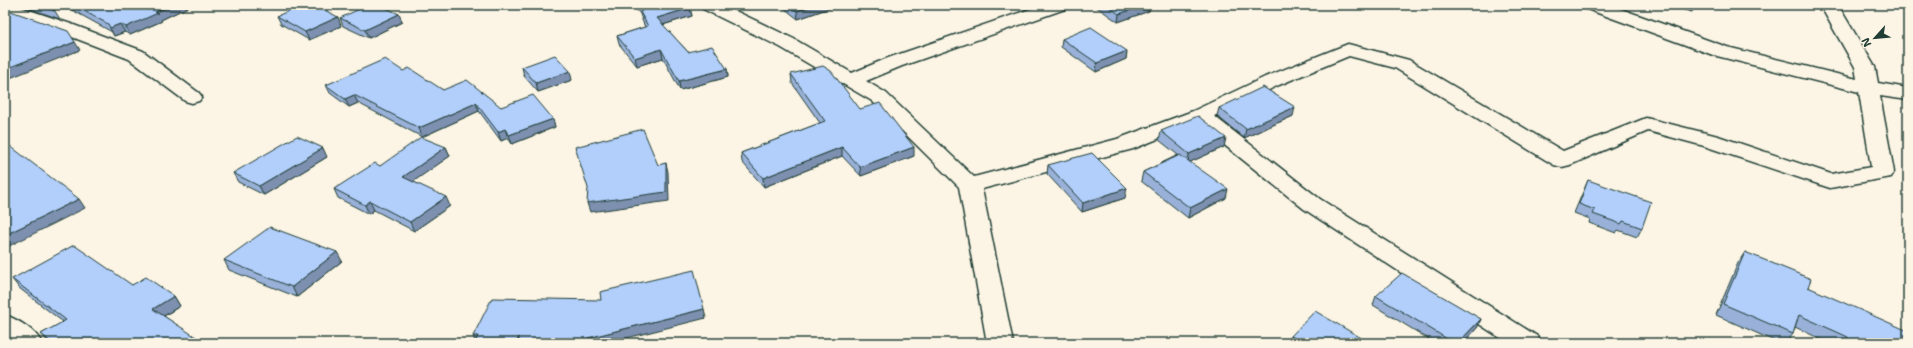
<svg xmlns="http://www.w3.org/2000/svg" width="1913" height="348" font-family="'Shantell Sans',sans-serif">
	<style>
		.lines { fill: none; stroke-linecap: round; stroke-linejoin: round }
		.minor-casing { stroke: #1f3d34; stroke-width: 3 }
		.minor { fill: #fcf5e5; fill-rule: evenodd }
		.wall { fill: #99b1d8; stroke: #1f3d34 }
		.shaded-wall { fill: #7d90b0; stroke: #1f3d34 }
		.building { fill: #b2cefb; stroke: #1f3d34 }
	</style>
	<rect width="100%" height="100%" fill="#fcf5e5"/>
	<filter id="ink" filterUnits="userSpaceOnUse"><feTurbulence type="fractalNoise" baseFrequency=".025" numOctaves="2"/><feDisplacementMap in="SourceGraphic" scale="8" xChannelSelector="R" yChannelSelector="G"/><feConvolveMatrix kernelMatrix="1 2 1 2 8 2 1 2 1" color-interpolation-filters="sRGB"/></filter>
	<g filter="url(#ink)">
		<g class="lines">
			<defs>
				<g id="minor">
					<path d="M5,5H14L71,24L143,51L199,93L202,97L199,101L192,103L185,101L129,59L59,32L5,14Z"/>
					<path d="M700,5H723L794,39L852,73L888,58L1042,5H1068L1065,9L902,66L866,81L886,93L974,177L1117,139L1193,111L1265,77L1348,44L1409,60L1563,151L1646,118L1718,136L1831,174L1871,167L1859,92L1713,55L1587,9L1584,5H1610L1727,47L1857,79L1855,67L1820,5H1838L1875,67L1878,83L1908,88V100L1880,96L1894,172L1891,177L1830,188L1704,146L1648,131L1570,165L1562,167L1554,165L1395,68L1349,56L1279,85L1214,116L1320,199L1537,336L1541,343H1508L1304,209L1197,123L1133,149L982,189L1013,343H987L959,187L872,101L780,47L703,9Z"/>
					<path d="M5,315C19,320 35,330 42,343H10L5,339Z"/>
				</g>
			</defs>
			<use href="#minor" class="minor-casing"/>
			<use href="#minor" class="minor"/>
		</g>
		<g class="wall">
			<path d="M19,5H51L60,19Z"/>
			<path d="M63,5H192L161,20L162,21L130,35L125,32L114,36L112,32Z"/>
			<path d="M636,5L690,8L692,16L663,25L688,52L727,69L728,77L680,90L663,58L637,66L619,44L617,36L645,27L642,20L640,14L637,10Z"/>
			<path d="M780,5H838L798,19Z"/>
			<path d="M1094,5H1149V11L1118,22Z"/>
			<path d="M1664,5H1695L1692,12Z"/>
			<path d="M399,14L402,22L369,38L343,26L340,18Z"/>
			<path d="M277,16L341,26L309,40L281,24Z"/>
			<path d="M1062,39L1127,51L1126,59L1096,72L1061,47Z"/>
			<path d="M522,67L572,80L538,92L524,76Z"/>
			<path d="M403,71L443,90L501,107L553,119L555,127L512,144L508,138L501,141L479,111L422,137L358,103L349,107L330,93L326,85Z"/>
			<path d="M791,74L860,109L914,156L861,176L842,156L764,187L742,162L741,153L820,123L792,83Z"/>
			<path d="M1219,108L1293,116L1244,138L1217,116Z"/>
			<path d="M1161,131L1224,147L1190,162L1226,198L1188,218L1141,181L1143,172L1178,155L1159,140Z"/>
			<path d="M446,147L450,156L413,181L450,206L414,231L374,210L369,214L338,198L334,189L380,166Z"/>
			<path d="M327,157L264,195L238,182L233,173Z"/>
			<path d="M1048,165L1125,198L1082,212L1047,174Z"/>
			<path d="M1588,180L1642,228L1637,237L1618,230L1616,233L1589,223L1590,219L1574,213Z"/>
			<path d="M1745,252L1808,287L1907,343H1829L1795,327L1793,334L1786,343H1779L1716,315L1738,263Z"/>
			<path d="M224,260L342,261L297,297L229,270Z"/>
			<path d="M12,279L132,285L174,296L180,306L164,316L200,343H49L41,334L63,322L19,288Z"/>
			<path d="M1376,296L1481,319L1477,328L1463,343H1435L1373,305Z"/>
			<path d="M706,318L475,341L473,336Z"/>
			<path d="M1291,336L1370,343H1288Z"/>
		</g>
		<g class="shaded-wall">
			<path d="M171,5H192L161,20L162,21L130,35L126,27Z"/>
			<path d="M814,5H838L798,19L797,11Z"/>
			<path d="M1144,5H1149V11L1118,22L1119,14Z"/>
			<path d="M690,8L692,16L659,26L657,18Z"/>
			<path d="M399,14L402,22L369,38L365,30Z"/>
			<path d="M338,17L341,26L309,40L305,32Z"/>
			<path d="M120,24L125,32L114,36L110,28Z"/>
			<path d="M75,42L80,50L5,80V69Z"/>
			<path d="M661,49L663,58L637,66L635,58Z"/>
			<path d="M1127,51L1126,59L1096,72L1097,63Z"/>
			<path d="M727,69L728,77L680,90L679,81Z"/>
			<path d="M570,71L572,80L538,92L536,83Z"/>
			<path d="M354,95L358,103L349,107L345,99Z"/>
			<path d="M476,103L479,111L422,137L419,128Z"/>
			<path d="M1295,107L1293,116L1244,138L1246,129Z"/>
			<path d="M553,119L555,127L512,144L509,135Z"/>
			<path d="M505,129L508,138L501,141L498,132Z"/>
			<path d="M1226,138L1224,147L1188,163L1189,154Z"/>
			<path d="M446,147L450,156L407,186L403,177Z"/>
			<path d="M842,147V156L764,187L763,178Z"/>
			<path d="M914,147V156L861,176L860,167Z"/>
			<path d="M323,148L327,157L264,195L259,186Z"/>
			<path d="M666,163L668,172L669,201L590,212L587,203Z"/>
			<path d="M1127,188L1125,198L1082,212L1083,203Z"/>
			<path d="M1228,189L1226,198L1188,218L1190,208Z"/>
			<path d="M446,197L450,206L414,231L410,222Z"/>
			<path d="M79,199L85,208L5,248V235Z"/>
			<path d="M370,201L374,210L369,214L365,205Z"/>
			<path d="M337,252L342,261L297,297L292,287Z"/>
			<path d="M174,296L180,306L160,318L153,309Z"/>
			<path d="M704,309L706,318L607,343H589L588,338Z"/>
			<path d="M1481,319L1477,328L1463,343H1458Z"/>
			<path d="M196,337L200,343H187Z"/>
			<path d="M519,337L522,343H516Z"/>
		</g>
		<g class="building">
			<path d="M38,5H51L55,11Z"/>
			<path d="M73,5H171L155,12L158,13L126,27L120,24L110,28L108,24Z"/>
			<path d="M302,5H315L338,17L305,32L277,16Z"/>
			<path d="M368,5H380L399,14L365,30L340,18Z"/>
			<path d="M638,5H687L690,8L657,18L688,52L712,46L727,69L679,81L661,49L635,58L617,36L648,26L640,12L643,10Z"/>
			<path d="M789,5H814L797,11Z"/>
			<path d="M1106,5H1144L1119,14Z"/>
			<path d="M5,9L68,31L75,42L5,69Z"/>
			<path d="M1091,27L1127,51L1097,63L1062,39Z"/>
			<path d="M555,55L570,71L536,83L522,67Z"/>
			<path d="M385,59L403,71L409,68L443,90L467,80L501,107L533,95L553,119L509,135L505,129L498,132L476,103L419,128L354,95L345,99L326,85Z"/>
			<path d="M823,66L831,71L860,109L880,103L914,147L860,167L842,147L763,178L741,153L825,121L791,74Z"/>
			<path d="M1263,87L1295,107L1246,129L1219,108Z"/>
			<path d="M1198,116L1226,138L1189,154L1161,131Z"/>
			<path d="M643,129L658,165L666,163V192L587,203L588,188L575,147Z"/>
			<path d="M297,136L323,148L259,186L233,173Z"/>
			<path d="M421,137L446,147L403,177L446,197L410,222L370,201L365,205L334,189L375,163L380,166Z"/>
			<path d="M5,142L79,199L5,235Z"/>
			<path d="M1092,153L1127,188L1083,203L1048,165Z"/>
			<path d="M1180,155L1228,189L1190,208L1143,172Z"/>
			<path d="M1588,180L1651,202L1642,228L1623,221L1621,224L1593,214L1595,210L1579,204Z"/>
			<path d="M270,227L337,252L292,287L224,260Z"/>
			<path d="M74,245L132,285L146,277L174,296L153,309L196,337L187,343H52L41,334L66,320L12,279Z"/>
			<path d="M1745,252L1811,279L1808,287L1908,331V339L1907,343H1845L1848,337L1799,315L1793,334L1723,304Z"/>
			<path d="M694,270L704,309L588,338L589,343H519V337L516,343H475L478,336H473L492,298L601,300L600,292Z"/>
			<path d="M1402,273L1481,319L1458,343H1454L1376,296Z"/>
			<path d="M1315,311L1370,343H1303L1291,336Z"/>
		</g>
	</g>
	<rect width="1913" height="348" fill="none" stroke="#fcf5e5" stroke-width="20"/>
	<rect x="10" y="10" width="1893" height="328" fill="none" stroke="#1f3d34" stroke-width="1.5" filter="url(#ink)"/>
	<g transform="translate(1875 38) rotate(243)" stroke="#fcf5e5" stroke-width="3" paint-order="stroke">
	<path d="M0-3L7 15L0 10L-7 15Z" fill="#1f3d34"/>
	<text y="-6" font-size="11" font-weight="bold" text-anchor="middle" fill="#1f3d34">N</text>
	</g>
</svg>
